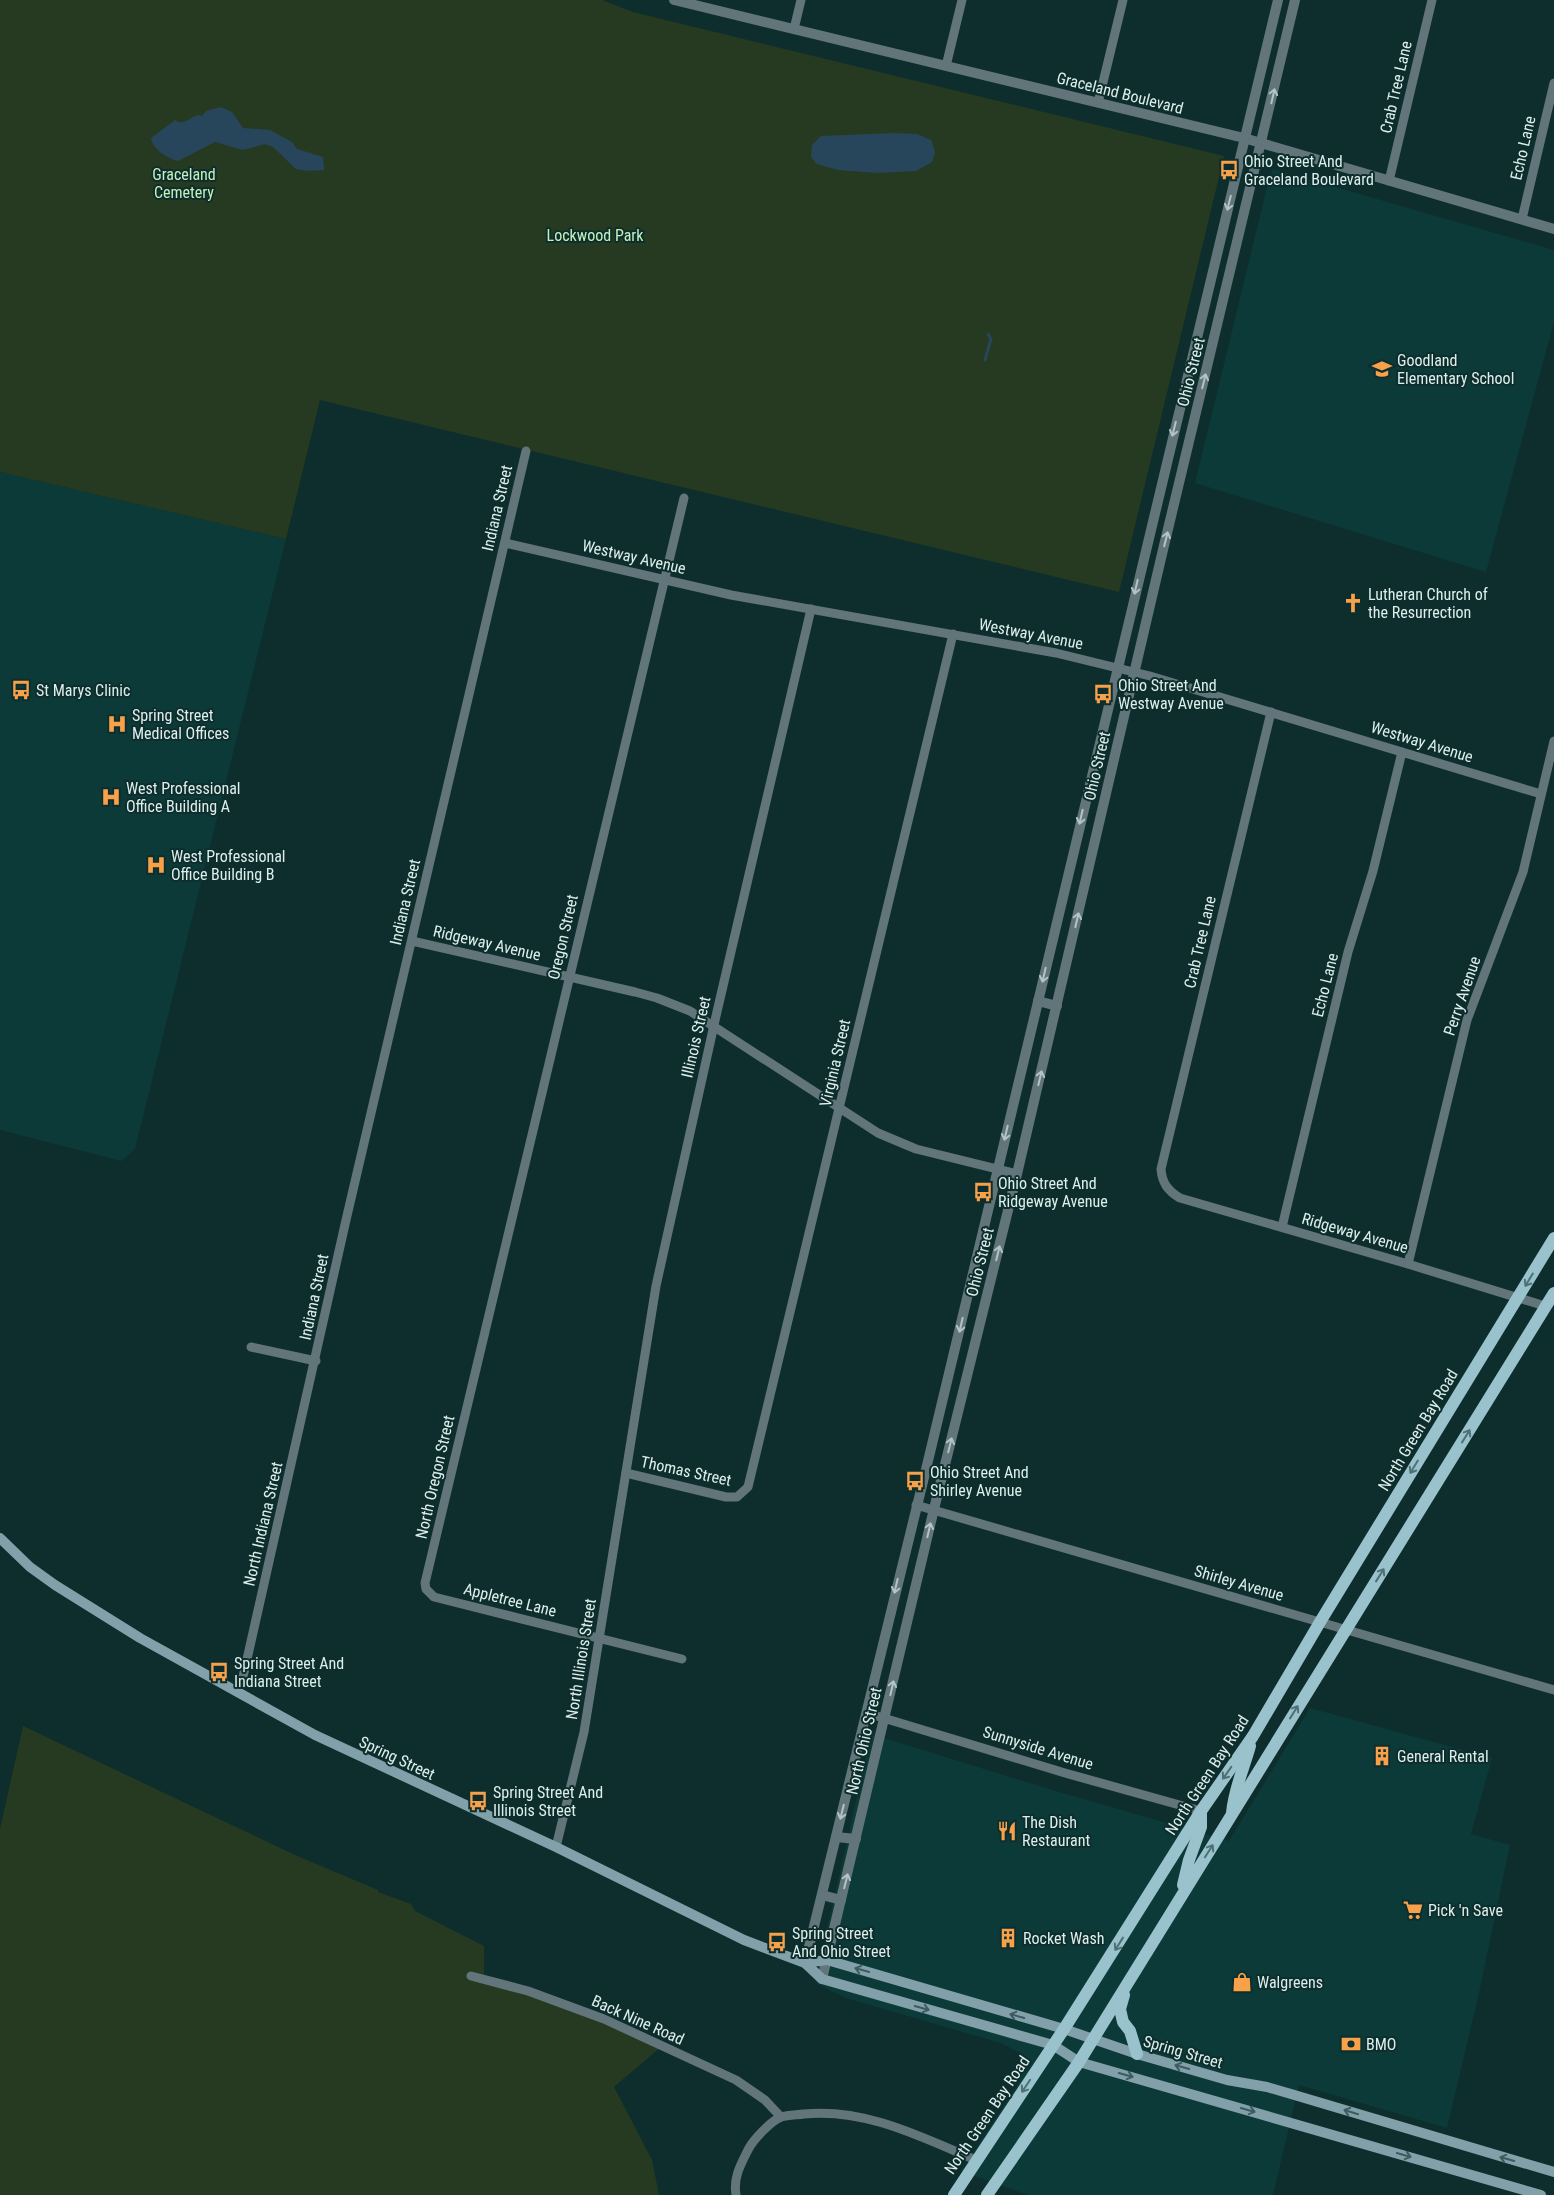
<svg xmlns="http://www.w3.org/2000/svg" width="1554" height="2195" font-family="'Roboto Condensed',sans-serif">
	<style>
		.built { fill: #0b3a38 }
		.green { fill: #263a21 }
		.water { fill: #27465b }
		.lines { fill: none; stroke-linecap: round; stroke-linejoin: round }
		.stream { stroke: #27465b; stroke-width: 3 }
		.minor { stroke: #62757a; stroke-width: 9 }
		.tertiary { stroke: #62757a; stroke-width: 10 }
		.secondary { stroke: #82a0a9; stroke-width: 10 }
		.primary { stroke: #9ac2cd; stroke-width: 12 }
		.oneway { stroke: #b2c4c5 }
		.oneway2 { stroke: #4d7175 }
		.oneway3 { stroke: #3c5c5f }
		.labels { text-anchor: middle; dominant-baseline: central; stroke-width: 4; stroke-linejoin: round; paint-order: stroke }
		.street-label { font-size: 16px; fill: #ddefed; stroke: #0e2e2d }
		.poi-label { font-size: 16px; fill: #ddefed; stroke: #0e2e2d; text-anchor: start }
		.park-label { font-size: 16px; fill: #c6f0bb; stroke: #0e2e2d }
	</style>
	<rect width="100%" height="100%" fill="#0e2e2d"/>
	<g class="built">
		<path d="M1273,169L1554,250V322L1486,572L1195,483L1270,175Z"/>
		<path d="M0,472L286,539L135,1149L122,1161L0,1130Z"/>
		<path d="M1310,1708L1492,1758L1471,1834L1510,1845L1479,1993L1447,2128L1299,2085L1273,2195H1028L961,2171L1019,2083L1024,2065L1022,2054L1001,2043L846,1998L815,1983L871,1734L1049,1789L1229,1841Z"/>
	</g>
	<g class="green">
		<path d="M0,0H602L633,12L1224,156L1119,592L320,400L286,539L0,472Z"/>
		<path d="M23,1726L295,1855L378,1890V1892L411,1904L415,1911L484,1946V1978L529,1991L662,2046L614,2087L652,2160L659,2195H0V1829Z"/>
	</g>
	<g class="water">
		<path d="M221,107L232,112L243,128L270,130L292,142L297,149L323,157L324,170L308,171L296,169L273,147L265,144L243,150L215,142L178,161C167,158 153,150 151,138L175,120C184,126 189,118 198,115L202,116L206,111Z"/>
		<path d="M895,133L917,134L931,140L935,152L932,162L916,171L877,173L838,170L817,164L811,157L812,145L821,136Z"/>
	</g>
	<g class="lines">
		<path class="stream" d="M985,360L991,339L988,334"/>
		<g class="minor">
			<path d="M794,29L801,0"/>
			<path d="M946,66L962,0"/>
			<path d="M1098,103L1123,0"/>
			<path d="M1389,181L1432,0"/>
			<path d="M1522,219L1554,83"/>
			<path d="M505,543L731,595L1056,653L1150,676L1541,794"/>
			<path d="M1271,712L1161,1169C1162,1183 1168,1191 1180,1198L1408,1264L1545,1306"/>
			<path d="M412,941L635,992L657,998L690,1011L878,1133L916,1149L1017,1174"/>
			<path d="M1282,1227L1348,952L1373,871L1402,752"/>
			<path d="M1408,1264L1467,1020L1523,872L1554,741"/>
			<path d="M251,1347L316,1361"/>
			<path d="M626,1473L726,1497H737L748,1487L953,634"/>
			<path d="M916,1505L1554,1690"/>
			<path d="M682,1659L434,1597L426,1589L425,1583L684,498"/>
			<path d="M237,1692L243,1677L346,1220L526,451"/>
			<path d="M867,1713L1065,1773L1201,1811"/>
			<path d="M556,1847L584,1732L656,1286L716,1016L811,609"/>
			<path d="M471,1976L528,1991L604,2019L736,2080L765,2100L781,2117"/>
			<path d="M736,2195C733,2177 741,2164 749,2148C754,2139 771,2121 781,2117C788,2115 797,2115 804,2114C866,2108 921,2137 976,2160"/>
		</g>
		<g class="tertiary">
			<path d="M674,0L1244,138L1554,229"/>
			<path d="M1038,1001L1057,1006"/>
			<path d="M836,1837L856,1839"/>
			<path d="M822,1895L841,1900"/>
			<path d="M805,1963C968,1310 1118,654 1278,0"/>
			<path d="M822,1979L934,1509L1017,1174L1162,554L1295,0"/>
		</g>
		<g class="secondary">
			<path d="M0,1538L30,1567L55,1585L140,1638L315,1735L556,1847L744,1940L805,1963L822,1979L1053,2045L1079,2062L1541,2195"/>
			<path d="M805,1963L827,1960L1064,2029L1137,2054L1227,2080L1267,2087L1291,2094L1554,2172"/>
		</g>
		<g class="primary">
			<path d="M1232,1813C1234,1789 1244,1768 1250,1746"/>
			<path d="M1183,1885L1189,1860L1201,1827V1811"/>
			<path d="M1124,1995L1120,2009L1123,2022L1130,2031L1137,2054"/>
			<path d="M954,2195L1064,2029L1201,1811L1253,1736L1320,1622L1554,1238"/>
			<path d="M987,2195L1079,2062L1554,1293"/>
		</g>
	</g>
	<defs><path id="oneway-shaft" d="M-6 0H5M1.5-3L5.5 0L1.5 3" fill="none" stroke-width="1.6" stroke-linecap="round" stroke-linejoin="round" transform="scale(1.25)"/></defs>
	<g class="oneway">
		<use href="#oneway-shaft" transform="translate(1273 96) rotate(-77)"/>
		<use href="#oneway-shaft" transform="translate(1229 203) rotate(104)"/>
		<use href="#oneway-shaft" transform="translate(1204 381) rotate(-76)"/>
		<use href="#oneway-shaft" transform="translate(1174 429) rotate(104)"/>
		<use href="#oneway-shaft" transform="translate(1166 539) rotate(-76)"/>
		<use href="#oneway-shaft" transform="translate(1136 587) rotate(103)"/>
		<use href="#oneway-shaft" transform="translate(1081 817) rotate(103)"/>
		<use href="#oneway-shaft" transform="translate(1077 920) rotate(-77)"/>
		<use href="#oneway-shaft" transform="translate(1044 975) rotate(103)"/>
		<use href="#oneway-shaft" transform="translate(1040 1078) rotate(-77)"/>
		<use href="#oneway-shaft" transform="translate(1006 1133) rotate(103)"/>
		<use href="#oneway-shaft" transform="translate(998 1253) rotate(-76)"/>
		<use href="#oneway-shaft" transform="translate(961 1325) rotate(103)"/>
		<use href="#oneway-shaft" transform="translate(950 1445) rotate(-76)"/>
		<use href="#oneway-shaft" transform="translate(929 1530) rotate(-77)"/>
		<use href="#oneway-shaft" transform="translate(896 1586) rotate(103)"/>
		<use href="#oneway-shaft" transform="translate(892 1688) rotate(-77)"/>
		<use href="#oneway-shaft" transform="translate(842 1812) rotate(104)"/>
		<use href="#oneway-shaft" transform="translate(846 1881) rotate(-76)"/>
	</g>
	<g class="oneway2">
		<use href="#oneway-shaft" transform="translate(1529 1280) rotate(121)"/>
		<use href="#oneway-shaft" transform="translate(1466 1436) rotate(-58)"/>
		<use href="#oneway-shaft" transform="translate(1414 1467) rotate(121)"/>
		<use href="#oneway-shaft" transform="translate(1380 1575) rotate(-58)"/>
		<use href="#oneway-shaft" transform="translate(1294 1712) rotate(-58)"/>
		<use href="#oneway-shaft" transform="translate(1227 1773) rotate(125)"/>
		<use href="#oneway-shaft" transform="translate(1209 1851) rotate(-57)"/>
		<use href="#oneway-shaft" transform="translate(1119 1944) rotate(122)"/>
		<use href="#oneway-shaft" transform="translate(1026 2086) rotate(124)"/>
	</g>
	<g class="oneway3">
		<use href="#oneway-shaft" transform="translate(862 1970) rotate(-164)"/>
		<use href="#oneway-shaft" transform="translate(922 2008) rotate(16)"/>
		<use href="#oneway-shaft" transform="translate(1017 2016) rotate(-164)"/>
		<use href="#oneway-shaft" transform="translate(1182 2067) rotate(-164)"/>
		<use href="#oneway-shaft" transform="translate(1126 2075) rotate(16)"/>
		<use href="#oneway-shaft" transform="translate(1248 2110) rotate(16)"/>
		<use href="#oneway-shaft" transform="translate(1351 2112) rotate(-163)"/>
		<use href="#oneway-shaft" transform="translate(1404 2155) rotate(16)"/>
		<use href="#oneway-shaft" transform="translate(1507 2159) rotate(-164)"/>
	</g>
	<defs>
		<symbol id="bus-bare" viewBox="-9 -9 18 18"><path d="M-5-6H5V4H4V6H2V4H-2V6H-4V4H-5ZM-3.5-4V0h7V-4ZM-3.5 1.2v1.5H-2V1.2ZM2 1.2v1.5H3.5V1.2Z" fill="#f7a14a" stroke="#0e2e2d" stroke-width="2.5" paint-order="stroke"/></symbol>
		<symbol id="school-bare" viewBox="-9 -9 18 18"><path d="M0-5L7-2L0 1L-7-2ZM-4 1L0 2.5L4 1V4Q0 6-4 4Z" fill="#f7a14a" stroke="#0e2e2d" stroke-width="2.5" paint-order="stroke"/></symbol>
		<symbol id="church-bare" viewBox="-9 -9 18 18"><path d="M-1.2-6h2.4v3.5h3.3v2.4h-3.3V6h-2.4V-.1h-3.3v-2.4h3.3Z" fill="#f7a14a" stroke="#0e2e2d" stroke-width="2.5" paint-order="stroke"/></symbol>
		<symbol id="hospital-bare" viewBox="-9 -9 18 18"><path d="M-5-5h3v3.5h4V-5h3V5h-3V1.5h-4V5h-3Z" fill="#f7a14a" stroke="#0e2e2d" stroke-width="2.5" paint-order="stroke"/></symbol>
		<symbol id="building-bare" viewBox="-9 -9 18 18"><path d="M-4-6H4V6H1V3H-1V6H-4ZM-2.5-4.3h1.7v1.8h-1.7ZM.8-4.3h1.7v1.8H.8ZM-2.5-1h1.7V.8h-1.7ZM.8-1h1.7V.8H.8Z" fill="#f7a14a" stroke="#0e2e2d" stroke-width="2.5" paint-order="stroke"/></symbol>
		<symbol id="restaurant-bare" viewBox="-9 -9 18 18"><path d="M-5-6h1v4h1v-4h1v4h1v-4h1v5L-1.5 .5V6h-2V.5L-5-1ZM5-6V6H3V1.5H1.5Q1.5-4 5-6Z" fill="#f7a14a" stroke="#0e2e2d" stroke-width="2.5" paint-order="stroke"/></symbol>
		<symbol id="supermarket-bare" viewBox="-9 -9 18 18"><path d="M-6-5.5h2.5l.6 2H6L4.5 2H-2.5L-4.4-4H-6ZM-1.5 3.2a1.3 1.3 0 1 0 .1 0ZM3 3.2a1.3 1.3 0 1 0 .1 0Z" fill="#f7a14a" stroke="#0e2e2d" stroke-width="2.5" paint-order="stroke"/></symbol>
		<symbol id="shop-bare" viewBox="-9 -9 18 18"><path d="M-5-2.5h2.3a2.7 3.5 0 0 1 5.4 0H5L5.5 6h-11ZM-1.5-2.5h3a1.5 2.3 0 0 0-3 0Z" fill="#f7a14a" stroke="#0e2e2d" stroke-width="2.5" paint-order="stroke"/></symbol>
		<symbol id="bank-bare" viewBox="-9 -9 18 18"><path d="M-6-4H6V4H-6ZM0-2.3a2.3 2.3 0 1 0 0 4.6a2.3 2.3 0 1 0 0-4.6Z" fill="#f7a14a" stroke="#0e2e2d" stroke-width="2.5" paint-order="stroke"/></symbol>
	</defs>
	<g fill-rule="evenodd">
		<use href="#bus-bare" x="1215" y="156" width="28" height="28"/>
		<use href="#school-bare" x="1368" y="355" width="28" height="28"/>
		<use href="#church-bare" x="1339" y="589" width="28" height="28"/>
		<use href="#bus-bare" x="7" y="676" width="28" height="28"/>
		<use href="#bus-bare" x="1089" y="680" width="28" height="28"/>
		<use href="#hospital-bare" x="103" y="710" width="28" height="28"/>
		<use href="#hospital-bare" x="97" y="783" width="28" height="28"/>
		<use href="#hospital-bare" x="142" y="851" width="28" height="28"/>
		<use href="#bus-bare" x="969" y="1178" width="28" height="28"/>
		<use href="#bus-bare" x="901" y="1467" width="28" height="28"/>
		<use href="#bus-bare" x="205" y="1658" width="28" height="28"/>
		<use href="#building-bare" x="1368" y="1742" width="28" height="28"/>
		<use href="#bus-bare" x="464" y="1787" width="28" height="28"/>
		<use href="#restaurant-bare" x="993" y="1817" width="28" height="28"/>
		<use href="#supermarket-bare" x="1399" y="1896" width="28" height="28"/>
		<use href="#building-bare" x="994" y="1924" width="28" height="28"/>
		<use href="#bus-bare" x="763" y="1928" width="28" height="28"/>
		<use href="#shop-bare" x="1228" y="1968" width="28" height="28"/>
		<use href="#bank-bare" x="1337" y="2030" width="28" height="28"/>
	</g>
	<g class="labels">
		<g class="street-label">
			<text transform="translate(1396 87) rotate(-77)">Crab Tree Lane</text>
			<text transform="translate(1120 93) rotate(14)">Graceland Boulevard</text>
			<text transform="translate(1523 148) rotate(-77)">Echo Lane</text>
			<text transform="translate(1191 372) rotate(-76)">Ohio Street</text>
			<text transform="translate(497 508) rotate(-77)">Indiana Street</text>
			<text transform="translate(634 557) rotate(13)">Westway Avenue</text>
			<text transform="translate(1031 634) rotate(11)">Westway Avenue</text>
			<text transform="translate(1422 742) rotate(17)">Westway Avenue</text>
			<text transform="translate(1097 766) rotate(-77)">Ohio Street</text>
			<text transform="translate(405 902) rotate(-77)">Indiana Street</text>
			<text transform="translate(563 937) rotate(-77)">Oregon Street</text>
			<text transform="translate(1200 942) rotate(-77)">Crab Tree Lane</text>
			<text transform="translate(487 943) rotate(13)">Ridgeway Avenue</text>
			<text transform="translate(1325 985) rotate(-76)">Echo Lane</text>
			<text transform="translate(1462 996) rotate(-71)">Perry Avenue</text>
			<text transform="translate(696 1037) rotate(-77)">Illinois Street</text>
			<text transform="translate(835 1063) rotate(-77)">Virginia Street</text>
			<text transform="translate(1355 1233) rotate(16)">Ridgeway Avenue</text>
			<text transform="translate(980 1262) rotate(-76)">Ohio Street</text>
			<text transform="translate(314 1297) rotate(-78)">Indiana Street</text>
			<text transform="translate(1418 1430) rotate(-59)">North Green Bay Road</text>
			<text transform="translate(686 1471) rotate(12)">Thomas Street</text>
			<text transform="translate(435 1477) rotate(-77)">North Oregon Street</text>
			<text transform="translate(263 1524) rotate(-77)">North Indiana Street</text>
			<text transform="translate(1239 1583) rotate(16)">Shirley Avenue</text>
			<text transform="translate(510 1600) rotate(14)">Appletree Lane</text>
			<text transform="translate(581 1659) rotate(-81)">North Illinois Street</text>
			<text transform="translate(864 1741) rotate(-77)">North Ohio Street</text>
			<text transform="translate(1038 1748) rotate(17)">Sunnyside Avenue</text>
			<text transform="translate(397 1758) rotate(25)">Spring Street</text>
			<text transform="translate(1207 1775) rotate(-57)">North Green Bay Road</text>
			<text transform="translate(638 2020) rotate(24)">Back Nine Road</text>
			<text transform="translate(1183 2052) rotate(16)">Spring Street</text>
			<text transform="translate(987 2115) rotate(-56)">North Green Bay Road</text>
		</g>
		<g class="poi-label">
			<text x="1244" y="161">Ohio Street And<tspan x="1244" dy="18">Graceland Boulevard</tspan></text>
			<text x="1397" y="360">Goodland<tspan x="1397" dy="18">Elementary School</tspan></text>
			<text x="1368" y="594">Lutheran Church of<tspan x="1368" dy="18">the Resurrection</tspan></text>
			<text x="1118" y="685">Ohio Street And<tspan x="1118" dy="18">Westway Avenue</tspan></text>
			<text x="36" y="690">St Marys Clinic</text>
			<text x="132" y="715">Spring Street<tspan x="132" dy="18">Medical Offices</tspan></text>
			<text x="126" y="788">West Professional<tspan x="126" dy="18">Office Building A</tspan></text>
			<text x="171" y="856">West Professional<tspan x="171" dy="18">Office Building B</tspan></text>
			<text x="998" y="1183">Ohio Street And<tspan x="998" dy="18">Ridgeway Avenue</tspan></text>
			<text x="930" y="1472">Ohio Street And<tspan x="930" dy="18">Shirley Avenue</tspan></text>
			<text x="234" y="1663">Spring Street And<tspan x="234" dy="18">Indiana Street</tspan></text>
			<text x="1397" y="1756">General Rental</text>
			<text x="493" y="1792">Spring Street And<tspan x="493" dy="18">Illinois Street</tspan></text>
			<text x="1022" y="1822">The Dish<tspan x="1022" dy="18">Restaurant</tspan></text>
			<text x="1428" y="1910">Pick 'n Save</text>
			<text x="792" y="1933">Spring Street<tspan x="792" dy="18">And Ohio Street</tspan></text>
			<text x="1023" y="1938">Rocket Wash</text>
			<text x="1257" y="1982">Walgreens</text>
			<text x="1366" y="2044">BMO</text>
		</g>
		<g class="park-label">
			<text x="184" y="174">Graceland<tspan x="184" dy="18">Cemetery</tspan></text>
			<text x="595" y="235">Lockwood Park</text>
		</g>
	</g>
</svg>
